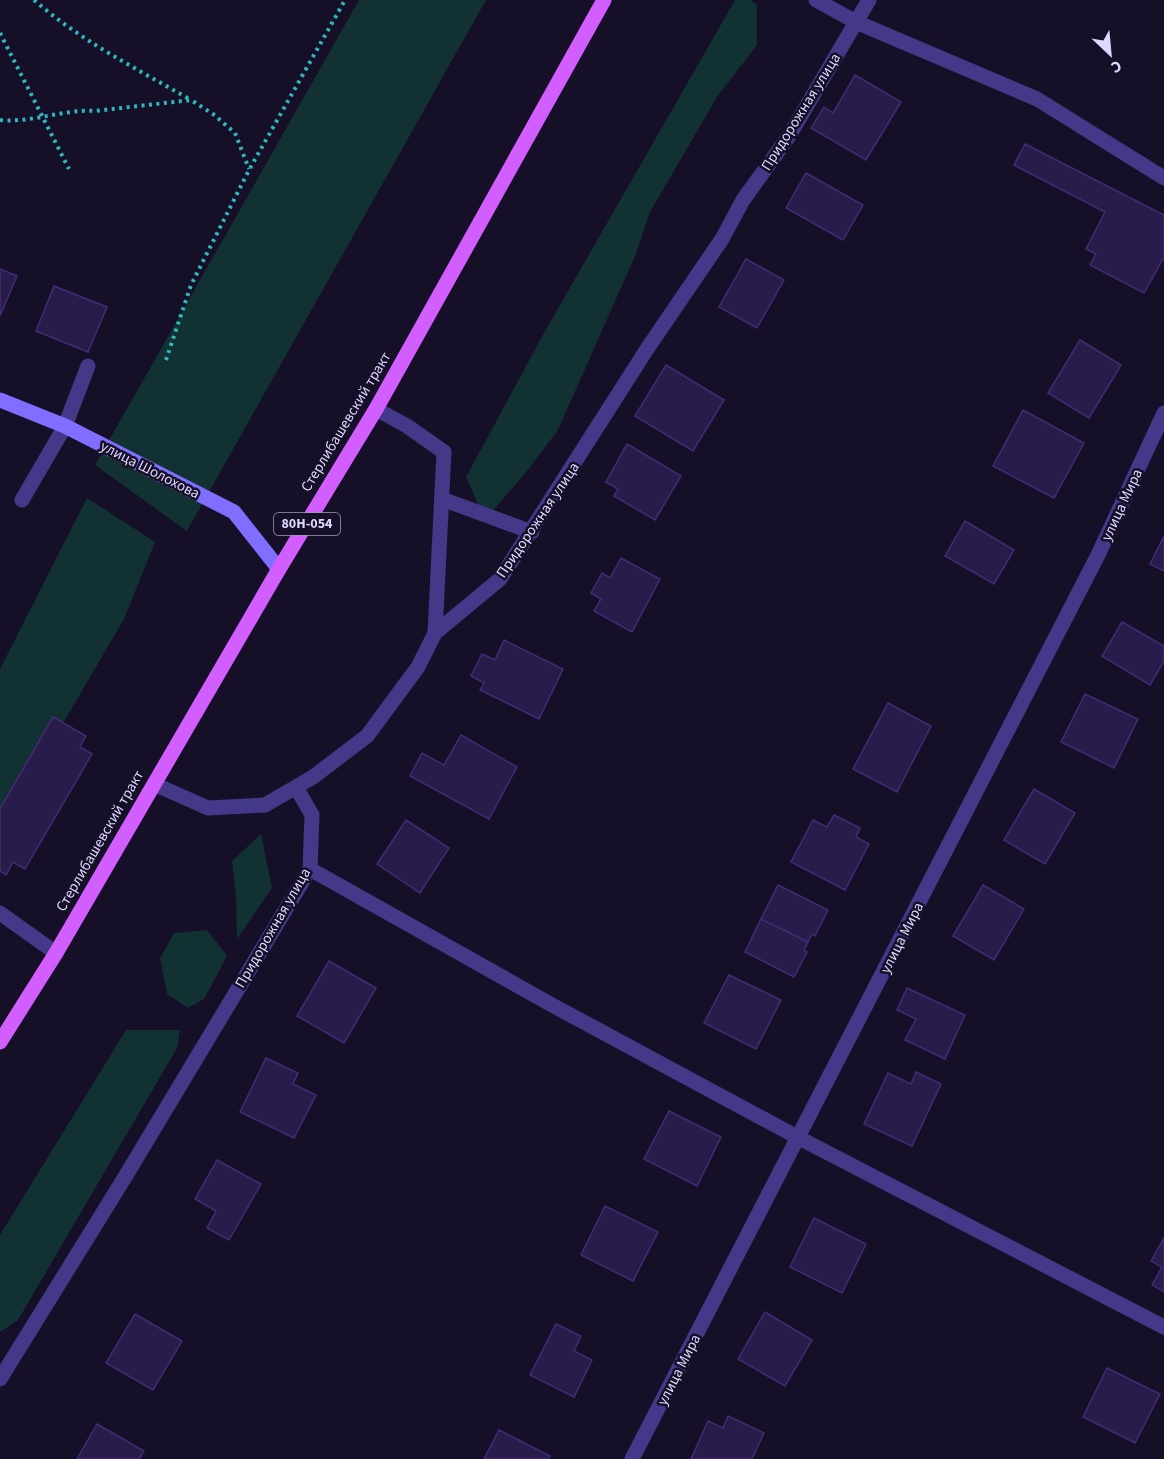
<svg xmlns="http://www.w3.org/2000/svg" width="1164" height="1459" font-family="'Source Sans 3',sans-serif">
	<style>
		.green { fill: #123133 }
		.building { fill: #291b4a; stroke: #422c76; stroke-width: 1.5 }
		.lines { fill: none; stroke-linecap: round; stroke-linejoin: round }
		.path { stroke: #2cb8bd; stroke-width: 4; stroke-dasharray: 3 4.5; stroke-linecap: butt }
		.lane { stroke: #443989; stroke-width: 15 }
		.street { stroke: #443989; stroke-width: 15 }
		.secondary { stroke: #7f6eff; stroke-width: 15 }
		.primary { stroke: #d25eff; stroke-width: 15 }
		.labels { text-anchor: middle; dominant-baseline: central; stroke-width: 5; stroke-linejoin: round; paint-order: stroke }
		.shield { fill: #160f28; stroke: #a39bbe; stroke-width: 1.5 }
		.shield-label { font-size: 14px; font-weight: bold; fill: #dfd7ff }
		.street-label { font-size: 15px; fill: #dfd7ff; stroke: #160f28 }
	</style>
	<rect width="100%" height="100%" fill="#160f28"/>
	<g class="green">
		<path d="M359,0H486L187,531L95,465Z"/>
		<path d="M735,0H751L757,5V45L717,97L650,212L635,256L558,430L527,471L485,520L466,477L544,333Z"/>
		<path d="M87,498L155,542L124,619L0,831V669Z"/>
		<path d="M261,834L272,888L237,939L236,898L232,861Z"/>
		<path d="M207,930L227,956L204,999L188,1008L167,994L160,958L174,933Z"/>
		<path d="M126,1030H180L177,1048L18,1320L0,1332V1235Z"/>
	</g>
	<g class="building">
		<path d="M855,75L901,102L866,160L811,128L824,107L833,113Z"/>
		<path d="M1025,144L1164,215V257L1144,293L1090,265L1096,254L1086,249L1105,212L1014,165Z"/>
		<path d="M806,173L863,205L843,240L786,208Z"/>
		<path d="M746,259L784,280L757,328L719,307Z"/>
		<path d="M0,269L17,276L0,316Z"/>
		<path d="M54,286L107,307L88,352L36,331Z"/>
		<path d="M1080,340L1121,365L1089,418L1048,393Z"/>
		<path d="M666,365L724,400L693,451L635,416Z"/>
		<path d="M1023,410L1084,443L1054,498L993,466Z"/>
		<path d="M627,444L681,476L655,520L614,496L618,489L606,482Z"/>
		<path d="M965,521L1014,550L994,584L945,556Z"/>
		<path d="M1164,536V571L1150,564Z"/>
		<path d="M621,558L660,579L632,632L594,611L601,599L591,593L602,573L610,578Z"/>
		<path d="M1122,622L1164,646V661L1150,685L1102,656Z"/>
		<path d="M504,640L563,669L539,719L480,690L484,683L471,676L482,654L495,660Z"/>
		<path d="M1085,694L1138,719L1114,768L1061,742Z"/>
		<path d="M888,703L931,726L897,792L853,769Z"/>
		<path d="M53,717L86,736L80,747L92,754L25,869L13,862L6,875L0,871V809Z"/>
		<path d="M461,735L517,767L489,819L410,776L422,753L444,765Z"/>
		<path d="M1034,789L1075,813L1045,864L1004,840Z"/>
		<path d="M834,815L860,828L856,837L869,844L845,890L791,862L813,820L827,827Z"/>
		<path d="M406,820L449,848L420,893L377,864Z"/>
		<path d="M778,885L828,910L815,936L812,934L808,942L761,919Z"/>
		<path d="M983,885L1024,909L994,960L953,936Z"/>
		<path d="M761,919L808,942L804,950L807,952L794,977L745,952Z"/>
		<path d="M329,961L376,988L344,1043L297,1016Z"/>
		<path d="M729,975L781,1000L756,1049L704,1023Z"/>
		<path d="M907,988L965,1015L945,1059L905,1040L916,1019L897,1010Z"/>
		<path d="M266,1058L298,1073L293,1084L316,1095L294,1138L240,1112Z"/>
		<path d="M916,1072L941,1084L912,1146L864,1124L888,1073L911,1084Z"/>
		<path d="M669,1111L721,1137L697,1186L644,1159Z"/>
		<path d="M217,1160L261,1184L229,1240L207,1228L216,1211L195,1199Z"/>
		<path d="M605,1206L658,1232L633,1281L581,1255Z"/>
		<path d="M814,1218L866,1244L842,1293L790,1267Z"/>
		<path d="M1164,1238V1292L1152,1285L1162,1267L1151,1261Z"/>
		<path d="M765,1312L812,1340L785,1386L738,1359Z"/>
		<path d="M135,1314L182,1341L153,1390L106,1363Z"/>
		<path d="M556,1324L581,1336L574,1351L592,1360L574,1397L530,1375Z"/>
		<path d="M1107,1368L1160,1394L1135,1443L1083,1417Z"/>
		<path d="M728,1416L764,1433L752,1459H691L708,1421L723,1428Z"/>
		<path d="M97,1424L144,1451L139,1459H77Z"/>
		<path d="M499,1430L550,1456L548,1459H484Z"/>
	</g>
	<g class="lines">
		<g class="path">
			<path d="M34,0C81,41 137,69 191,100"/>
			<path d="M0,33L69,169"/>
			<path d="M0,120C32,123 63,109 95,111L191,100L213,114L235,133L249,169"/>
			<path d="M166,360L191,285L249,170L345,0"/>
		</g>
		<g class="lane">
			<path d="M816,0L856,22L1037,99L1164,178"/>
			<path d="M442,499L532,532"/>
			<path d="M22,500L65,426L88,366"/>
		</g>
		<g class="street">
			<path d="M376,409L407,426L444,452L435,633"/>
			<path d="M154,784L208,808L265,805L296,787"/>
			<path d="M310,869L552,1005L799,1138L1164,1327"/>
			<path d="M0,913L56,953"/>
			<path d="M0,1379L125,1177L310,869L312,815L296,787L313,777L367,736L418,667L435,633L500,579L647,349L722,239L743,200L789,136L869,0"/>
			<path d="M632,1459L1098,555L1164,413"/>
		</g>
		<path class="secondary" d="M0,400L65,426L234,512L279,569"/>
		<path class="primary" d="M0,1042L56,953L279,569L376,409L604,0"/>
	</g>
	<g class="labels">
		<rect class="shield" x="274" y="513" width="66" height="22" rx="4.5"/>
		<g class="shield-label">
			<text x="307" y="524">80Н-054</text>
		</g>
		<g class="street-label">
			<text transform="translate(801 112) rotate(-58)">Придорожная улица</text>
			<text transform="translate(346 422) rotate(-59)">Стерлибашевский тракт</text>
			<text transform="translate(150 470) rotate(27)">улица Шолохова</text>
			<text transform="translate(1122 505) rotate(-65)">улица Мира</text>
			<text transform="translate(538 520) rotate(-56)">Придорожная улица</text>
			<text transform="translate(100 841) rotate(-60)">Стерлибашевский тракт</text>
			<text transform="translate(273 928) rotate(-60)">Придорожная улица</text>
			<text transform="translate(902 938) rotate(-63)">улица Мира</text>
			<text transform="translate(679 1370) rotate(-63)">улица Мира</text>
		</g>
	</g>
	<g transform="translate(1110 54) rotate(154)" stroke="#160f28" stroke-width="4.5" paint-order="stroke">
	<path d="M0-4.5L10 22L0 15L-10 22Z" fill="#dfd7ff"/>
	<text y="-9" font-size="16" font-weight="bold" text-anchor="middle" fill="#dfd7ff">С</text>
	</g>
</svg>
